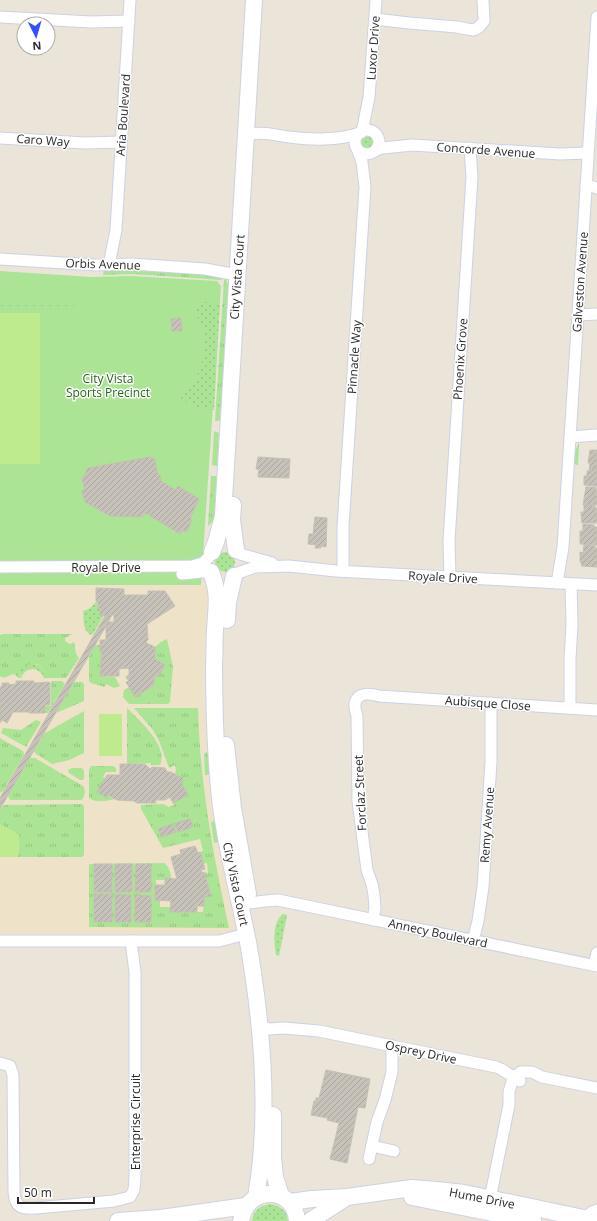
<svg xmlns="http://www.w3.org/2000/svg" width="597" height="1221" font-family="'Open Sans',sans-serif">
	<style>
		.education { fill: #eee3c8 }
		.grass { fill: url(#grass-tufts) }
		.park { fill: #abe494 }
		.garden { fill: url(#garden-dots) }
		.pitch { fill: #bfeb8f }
		.building { fill: url(#building-hatch); stroke: #c6c0b3 }
		.lines { fill: none; stroke-linecap: round; stroke-linejoin: round }
		.street-casing { stroke: #ced1e2; stroke-width: 13 }
		.secondary-casing { stroke: #ced1e2; stroke-width: 18 }
		.street { stroke: #fff; stroke-width: 11 }
		.secondary { stroke: #fff; stroke-width: 16 }
		.labels { text-anchor: middle; dominant-baseline: central; stroke-width: 3; stroke-linejoin: round; paint-order: stroke }
		.street-label { font-size: 12px; fill: #282828; stroke: #fff }
		.park-label { font-size: 12px; fill: #246618; stroke: #fff }
	</style>
	<defs>
		<pattern id="grass-tufts" width="24" height="20" patternUnits="userSpaceOnUse"><rect width="24" height="20" fill="#abe494"/><path d="M3 7l-1-3M5 7V3M7 7l1-3M15 17l-1-3M17 17v-4M19 17l1-3" fill="none" stroke="#93c480"/></pattern>
		<pattern id="garden-dots" width="8" height="8" patternUnits="userSpaceOnUse"><rect width="8" height="8" fill="#abe494"/><path d="M2 2h.1M6 6h.1" fill="none" stroke="#93c480" stroke-width="1.8" stroke-linecap="round"/></pattern>
		<pattern id="building-hatch" width="6" height="6" patternUnits="userSpaceOnUse"><rect width="6" height="6" fill="#c6c1b9"/><path d="M-1 1l2-2M0 6l6-6M5 7l2-2" fill="none" stroke="#aaa69f"/></pattern>
	</defs>
	<rect width="100%" height="100%" fill="#ebe4d9"/>
	<path class="education" d="M0,585H208L203,688L208,777L236,934H0Z"/>
	<g class="grass">
		<path d="M104,270H131L217,275L221,276L222,280L132,274L103,275Z"/>
		<path d="M226,279L229,287L220,420L218,421H215L224,280Z"/>
		<path d="M214,431L219,433L217,466L212,465Z"/>
		<path d="M579,443L578,465L574,464L575,451Z"/>
		<path d="M211,476H217L215,504L216,518L208,526Z"/>
		<path d="M3,634H73L65,638V641L70,644L74,642L76,654L79,658L66,678H46C46,671 42,666 36,664L19,674V678L14,674C8,675 6,680 0,676V635Z"/>
		<path d="M167,639L173,667L170,702L168,704H129L123,697L124,690L129,687L135,697L154,685V676H159L165,665L155,659V647L161,642Z"/>
		<path d="M95,645H100V652H102L100,676L115,677L120,686L114,688L106,684L105,687L91,683L89,681V657Z"/>
		<path d="M51,681H62L65,684L48,713H45V706H51Z"/>
		<path d="M74,682H82L84,684V701L56,713Z"/>
		<path d="M127,708C139,720 169,746 160,765H151V763L127,764Z"/>
		<path d="M134,708H198C200,784 213,854 229,928L89,927V865L90,864L164,863C169,866 171,873 171,878H165V880H156V885H155V900H160V907H171V912H203L204,897L211,895L204,872L208,873L207,863L203,864L200,852L203,851L200,839L163,848L141,809V805L163,804L169,807L174,805L173,803L188,795L182,785V777L176,776L175,774L176,769L175,765L169,768L159,741L153,730Z"/>
		<path d="M84,711V753L69,760L52,764L35,753L34,751L45,733Z"/>
		<path d="M36,720L41,722L26,747L1,733L3,728L21,730Z"/>
		<path d="M0,738L23,751L24,755L3,791L0,793Z"/>
		<path d="M208,752L212,758L210,774L205,775L204,753Z"/>
		<path d="M30,758H35L83,786C86,790 85,798 81,800H10L8,796Z"/>
		<path d="M91,766H113L116,768V772H106L103,777L105,778L97,792L107,798L108,796L115,799C108,801 95,803 89,798V770Z"/>
		<path d="M82,768L84,771V778L83,780H80L69,773L68,770L72,768Z"/>
		<path d="M82,804L84,806V855L82,857H18L19,835L0,824V810L4,805Z"/>
		<path d="M215,821L222,838L219,842L214,843L211,822Z"/>
	</g>
	<path class="park" d="M0,271L91,277L131,276L217,281L221,286L201,585H0Z"/>
	<g class="garden">
		<circle cx="367" cy="142" r="6"/>
		<path d="M205,302L220,303L214,410C200,409 190,406 180,397C199,383 208,353 203,330C201,322 196,315 191,308Z"/>
		<path d="M0,304H76V305L73,306H0Z"/>
		<circle cx="225" cy="562" r="10"/>
		<path d="M97,601L98,608L100,609L104,615L93,634L91,635C82,630 84,620 83,611L89,609Z"/>
		<path d="M31,664C40,664 46,669 46,678H44C39,666 26,666 21,678H19L20,670L27,665Z"/>
		<path d="M283,914L287,915L279,956L276,955C274,943 272,922 283,914Z"/>
		<path d="M269,1204C279,1205 287,1210 288,1221H252C253,1211 260,1206 269,1204Z"/>
	</g>
	<g class="pitch">
		<rect x="0" y="313" width="40" height="151"/>
		<rect x="99" y="714" width="23" height="42"/>
		<path d="M0,824L19,835L18,857H0Z"/>
	</g>
	<g class="building">
		<path d="M181,318L182,331H172L171,319Z"/>
		<path d="M590,450H597V471H589L590,463H588Z"/>
		<path d="M150,457L155,459L158,476L160,475L161,481L176,490L178,486L199,499L190,518L192,519L187,532L182,530L180,534L150,516L151,514H142L143,517L110,516L85,502L82,491L85,490L82,479L88,468Z"/>
		<path d="M258,457L290,459L289,478L258,477L259,469H256Z"/>
		<path d="M587,471H597V486L584,485V476H587Z"/>
		<path d="M586,487H596L597,505H583Z"/>
		<path d="M584,505L595,506V508H597V523H582L581,512H584Z"/>
		<path d="M315,517L327,518L326,547L321,546V548H315L316,545L308,544L309,534H313Z"/>
		<path d="M583,524L594,525V527H597V545L580,544V531H583Z"/>
		<path d="M584,545L595,546V548H597V567L582,566L581,562H580V552L583,553Z"/>
		<path d="M96,588L124,589V595H148V591H165L175,606L147,624L148,640H147L146,643L155,647V659L165,665L159,676H154V685L135,697L126,682L129,681L126,677L129,675V669L127,668L119,669V676H100L102,652H100V640H106V622H114V615L100,616V609L98,608V602L96,601Z"/>
		<path d="M112,615L108,622H106V626L0,809V798L105,616Z"/>
		<path d="M16,681H34V683H36L48,682L50,683V705H45V713H29V712H13L7,723L2,720L0,723V687H2V683H9V685L16,684Z"/>
		<path d="M120,764H145L150,769L152,767L165,768L167,772H172V773L175,774L176,776L183,777L182,785L188,795L173,803L170,797L165,800H155L156,803H137L134,801L117,800L108,795L107,798L97,792L107,775H120Z"/>
		<path d="M190,819L193,827L178,832L175,823Z"/>
		<path d="M173,824L176,832L162,837L158,829Z"/>
		<path d="M195,846L198,853L200,852L205,869L201,870L202,873L204,872L211,896L204,897V906H197V912H170L171,901L155,900V885H165V878L177,879L171,857L181,854L180,850Z"/>
		<rect x="94" y="864" width="18" height="28"/>
		<rect x="115" y="864" width="17" height="28"/>
		<path d="M136,864H151V892H135Z"/>
		<rect x="94" y="894" width="18" height="28"/>
		<path d="M115,894L131,895V922H115Z"/>
		<path d="M135,895L151,896V922H135Z"/>
		<path d="M326,1070L370,1079L365,1108L358,1107L347,1163L330,1159L339,1123L327,1120L328,1118L311,1115L314,1101H316V1098H319Z"/>
	</g>
	<g class="lines">
		<defs>
			<g id="street">
				<path d="M0,17L91,22L129,21"/>
				<path d="M375,19L409,23L457,27L467,29L474,30L479,27L484,21L483,0"/>
				<circle cx="367" cy="142" r="12"/>
				<path d="M362,132L369,97L376,0"/>
				<path d="M246,135C263,131 272,135 289,137C313,140 337,141 360,133"/>
				<path d="M0,138L85,143L121,142"/>
				<path d="M376,150L383,148L412,145L560,154L588,153"/>
				<path d="M586,185L597,188"/>
				<path d="M0,259L95,265L132,264L205,269L237,275"/>
				<path d="M109,265L116,230L130,0"/>
				<path d="M578,315L597,314"/>
				<path d="M570,437L597,435"/>
				<path d="M240,554L272,563"/>
				<path d="M0,567L192,566L203,563L209,557"/>
				<path d="M343,571V527L365,187L362,162L358,151"/>
				<path d="M238,573L255,567L289,566L336,571L597,585"/>
				<path d="M182,574L211,571"/>
				<path d="M450,578L449,541L472,177L470,148"/>
				<path d="M557,583L563,547L597,17"/>
				<path d="M570,708V659L572,625L571,584"/>
				<path d="M239,903C253,904 265,900 278,900L597,966"/>
				<path d="M373,920L375,908L374,895L372,884L367,870L358,801L357,716C350,696 362,691 379,696L597,710"/>
				<path d="M0,941H219L246,934"/>
				<path d="M473,941L478,921L483,887L491,762V703"/>
				<path d="M594,965L597,953"/>
				<path d="M259,1026L269,1029L284,1028L319,1031L496,1067L501,1069L520,1081"/>
				<path d="M0,1063L10,1066L13,1075L14,1192C15,1208 22,1209 36,1208L114,1201L130,1197L134,1190L135,1177V972L131,941"/>
				<path d="M372,1146L394,1151"/>
				<path d="M369,1159L377,1122L385,1100L392,1072V1046"/>
				<path d="M490,1199L509,1105V1092L513,1078L521,1072H532L542,1077L597,1088"/>
				<path d="M585,1218L592,1212L597,1210"/>
			</g>
			<g id="secondary">
				<path d="M233,505L232,520L236,550"/>
				<path d="M212,552L216,542L223,516L254,0"/>
				<path d="M211,572C220,595 216,607 215,631C214,642 215,652 214,663C214,701 215,739 218,777C222,833 237,887 248,942C262,1022 270,1117 256,1197"/>
				<path d="M227,620L228,603L234,576"/>
				<path d="M226,745L233,808L248,894"/>
				<path d="M273,1115V1157L275,1177L281,1196"/>
				<path d="M412,1197L533,1221"/>
				<path d="M290,1202L312,1199L347,1197L412,1188L436,1190L464,1193L597,1221"/>
				<path d="M118,1221L161,1218L246,1206"/>
				<path d="M241,1221C247,1184 295,1186 297,1221"/>
				<path d="M310,1221L344,1199"/>
			</g>
		</defs>
		<use href="#street" class="street-casing"/>
		<use href="#secondary" class="secondary-casing"/>
		<use href="#street" class="street"/>
		<use href="#secondary" class="secondary"/>
	</g>
	<g class="labels">
		<g class="street-label">
			<text transform="translate(373 48) rotate(-86)">Luxor Drive</text>
			<text transform="translate(123 115) rotate(-86)">Aria Boulevard</text>
			<text transform="translate(43 140) rotate(4)">Caro Way</text>
			<text transform="translate(486 150) rotate(4)">Concorde Avenue</text>
			<text transform="translate(103 264) rotate(2)">Orbis Avenue</text>
			<text transform="translate(237 277) rotate(-86)">City Vista Court</text>
			<text transform="translate(580 282) rotate(-86)">Galveston Avenue</text>
			<text transform="translate(354 357) rotate(-86)">Pinnacle Way</text>
			<text transform="translate(460 359) rotate(-86)">Phoenix Grove</text>
			<text x="106" y="567">Royale Drive</text>
			<text transform="translate(443 577) rotate(3)">Royale Drive</text>
			<text transform="translate(488 703) rotate(4)">Aubisque Close</text>
			<text transform="translate(360 793) rotate(-93)">Forclaz Street</text>
			<text transform="translate(487 825) rotate(-86)">Remy Avenue</text>
			<text transform="translate(236 884) rotate(78)">City Vista Court</text>
			<text transform="translate(438 933) rotate(12)">Annecy Boulevard</text>
			<text transform="translate(421 1052) rotate(12)">Osprey Drive</text>
			<text transform="translate(135 1122) rotate(-90)">Enterprise Circuit</text>
			<text transform="translate(482 1198) rotate(11)">Hume Drive</text>
		</g>
		<g class="park-label">
			<text x="108" y="378">City Vista<tspan x="108" dy="14">Sports Precinct</tspan></text>
		</g>
	</g>
	<g transform="translate(36 36) rotate(175)"><circle r="19" fill="#ffffff" stroke="#a9a9a9"/>
	<path d="M0-3L7 15L0 10L-7 15Z" fill="#344ffd"/>
	<text y="-6" font-size="11" font-weight="bold" text-anchor="middle" fill="#282828">N</text>
	</g>
	<path d="M18 1197v6h76v-6" fill="none" stroke="#282828" stroke-width="2"/>
	<text x="24" y="1197" font-size="12" fill="#282828" stroke="#ffffff" stroke-width="3" paint-order="stroke">50 m</text>
</svg>
